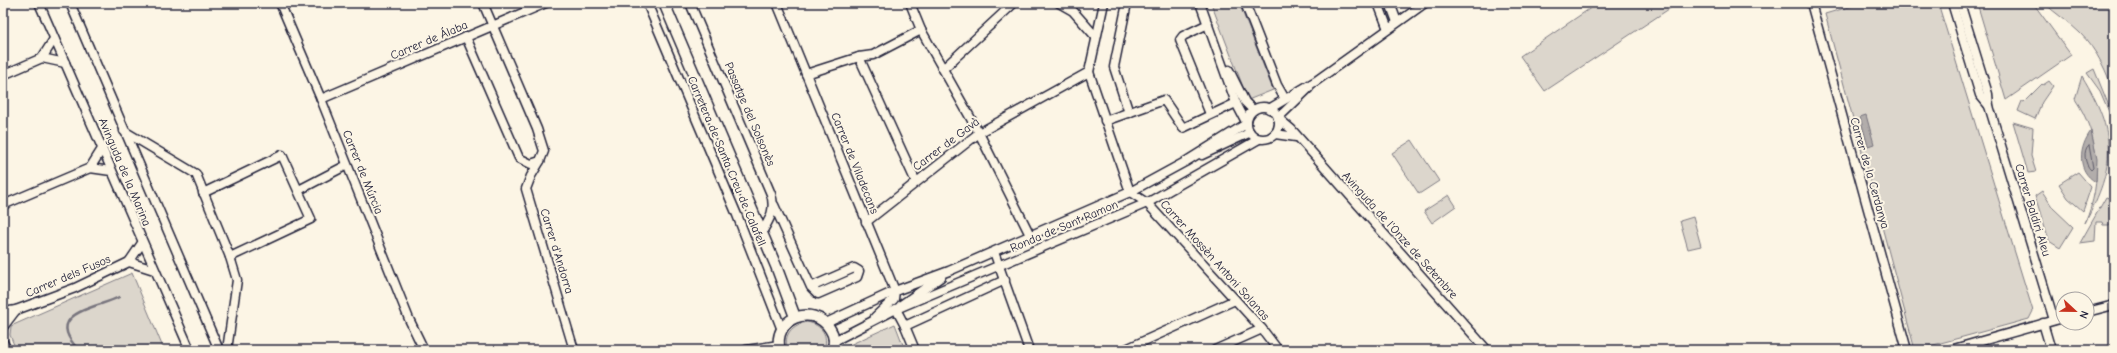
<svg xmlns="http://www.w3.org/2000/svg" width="2117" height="353" font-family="'Comic Neue',sans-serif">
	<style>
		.green { fill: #dcd6cc; stroke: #7f7c84 }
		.water { fill: #b2adab; stroke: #78757e }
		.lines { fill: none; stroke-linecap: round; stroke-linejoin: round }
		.shore { stroke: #5c5a68; stroke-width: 1 }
		.stream { stroke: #78757e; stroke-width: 2.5 }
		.minor-casing { stroke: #22223b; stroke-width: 11 }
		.tertiary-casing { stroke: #22223b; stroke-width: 13 }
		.minor { stroke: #fcf5e5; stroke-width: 8 }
		.tertiary { stroke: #fcf5e5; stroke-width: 10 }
		.labels { text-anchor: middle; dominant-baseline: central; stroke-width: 4; stroke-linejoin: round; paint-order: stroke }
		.street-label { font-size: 12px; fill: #22223b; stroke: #fcf5e5 }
	</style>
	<rect width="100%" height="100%" fill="#fcf5e5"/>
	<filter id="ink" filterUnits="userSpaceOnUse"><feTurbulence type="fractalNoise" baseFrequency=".025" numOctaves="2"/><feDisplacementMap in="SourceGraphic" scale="8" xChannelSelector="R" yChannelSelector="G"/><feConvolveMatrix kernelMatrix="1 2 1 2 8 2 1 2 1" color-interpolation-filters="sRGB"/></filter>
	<g filter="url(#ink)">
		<g class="green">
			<path d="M1211,3H1239L1273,90L1248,100Z"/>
			<path d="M1598,3H1678L1545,91L1520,56Z"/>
			<path d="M1862,3H1938L2033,311L2029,319L1915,350L1825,14Z"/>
			<path d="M1977,3H2033L2071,55L2006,100Z"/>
			<path d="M2044,3H2114V95C2108,73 2097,50 2080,33C2069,22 2056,14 2044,3Z"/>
			<path d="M2094,69L2111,111L2109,112L2100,91L2087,73Z"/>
			<path d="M2082,76C2117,133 2116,165 2085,223C2103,182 2100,136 2075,99Z"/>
			<path d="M2049,81L2053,86L2042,102L2035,119L2018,111L2022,101L2024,102L2042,84L2043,85Z"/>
			<path d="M2013,122L2033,128L2031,156L2036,172L2028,173Z"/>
			<path d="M1412,140L1439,181L1419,194L1392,153Z"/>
			<path d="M2078,172L2091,187L2083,211L2068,198L2059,184Z"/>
			<path d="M2042,191L2053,208L2073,227L2060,248L2049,241L2035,196Z"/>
			<path d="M1449,195L1456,206L1432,223L1424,211Z"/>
			<path d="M2106,197L2114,200V225H2103L2102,222H2096L2095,241L2080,243Z"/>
			<path d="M1693,217L1701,246L1688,249L1680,221Z"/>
			<path d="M132,273L164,350H16L10,335L11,326Z"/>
			<path d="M807,322C822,325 829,335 824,350H788C782,335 793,324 807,322Z"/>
			<path d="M895,324L905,350H842L845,347Z"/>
		</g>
		<g class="water">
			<path d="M1866,115L1874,144L1868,146L1860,117Z"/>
			<path d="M2091,131L2097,159L2096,182C2076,171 2079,147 2091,131Z"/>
		</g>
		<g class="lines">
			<path class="shore" d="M2089,145L2093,168L2091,170C2085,165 2082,150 2089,145Z"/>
			<path class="stream" d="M79,350C41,312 99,308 119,297"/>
			<defs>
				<g id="minor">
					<path d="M39,3L190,350"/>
					<path d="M70,3L219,350"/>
					<path d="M280,3L321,99L409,319L424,350"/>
					<path d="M647,3L737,215L782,330"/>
					<path d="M690,3L771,194C776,211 769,220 761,234"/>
					<path d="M777,3L895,291L894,299L875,317"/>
					<path d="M910,3L921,30L979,133L1030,235"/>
					<path d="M1059,3L1073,11L1096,37"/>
					<path d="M1104,3L1089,72L1130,192"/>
					<path d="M1127,3L1114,67L1129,113"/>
					<path d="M1200,3L1236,103L1246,122"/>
					<path d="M1245,3L1277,85L1285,99"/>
					<path d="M1378,3L1388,29"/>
					<path d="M1390,3L1397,22"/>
					<path d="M1811,3L1907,350"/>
					<path d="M1952,3L1980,95L1989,106"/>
					<path d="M1960,3L1988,94L1989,106L2054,320"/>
					<path d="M1208,24L1183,36L1180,40L1210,114"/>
					<path d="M466,37L519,158L531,164L540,161L544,151L537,129L483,3"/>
					<path d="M859,57L916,182"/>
					<path d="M42,58L65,63"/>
					<path d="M943,69L1014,3"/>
					<path d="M1229,70L1245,102L1253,110"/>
					<path d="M806,74L859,57L873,55L921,30"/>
					<path d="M3,75L42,58L54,39"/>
					<path d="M321,99L546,3"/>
					<circle cx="1263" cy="123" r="16"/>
					<path d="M1269,109L1316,81L1425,3"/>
					<path d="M1278,118L1291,129L1487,350"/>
					<path d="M1278,118L1309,88"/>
					<path d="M1105,121L1164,100L1183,128L1236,103"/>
					<path d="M124,131L196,174L230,257L237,280L227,350"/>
					<path d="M1275,134L1296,137"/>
					<path d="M1202,155L1249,133"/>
					<path d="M540,161L531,176L526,189L574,350"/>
					<path d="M90,168L102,149"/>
					<path d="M299,190L347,165"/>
					<path d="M1130,192L1147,203L1262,329L1278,350"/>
					<path d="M203,193L282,155L311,219L230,257"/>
					<path d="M3,205L90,168L111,171"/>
					<path d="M774,205L811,287L818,294L857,277L859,271L854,268L811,287"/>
					<path d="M866,222L979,133L1089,72"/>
					<path d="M994,252L1029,350"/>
					<path d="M129,262L154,270"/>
					<path d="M901,305L941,277"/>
					<path d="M896,309L905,326L915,350"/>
					<path d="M3,312L16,310L75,288L129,262L142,243"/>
					<path d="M2087,312L2114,305"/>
					<path d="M826,323L895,291L949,271L1130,192L1185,162L1246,124"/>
					<path d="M2043,323L2051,350"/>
					<path d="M905,326L1005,280"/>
					<path d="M3,327L16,310"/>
					<path d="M834,341L896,309L1147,203L1259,139"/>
					<path d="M3,342L7,350"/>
					<path d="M746,350L779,345"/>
					<path d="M1124,350L1235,300"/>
					<path d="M1215,350L1262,329"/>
					<path d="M1950,350L2063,318"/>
				</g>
				<g id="tertiary">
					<path d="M664,3L776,266L795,317"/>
					<path d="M780,350C771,319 813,302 830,329C834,335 835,343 832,350"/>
				</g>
			</defs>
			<use href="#minor" class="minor-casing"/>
			<use href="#tertiary" class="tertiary-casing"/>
			<use href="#minor" class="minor"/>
			<use href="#tertiary" class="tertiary"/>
		</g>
	</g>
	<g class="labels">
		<g class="street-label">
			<text transform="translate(429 40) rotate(-23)">Carrer de Álaba</text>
			<text transform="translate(750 114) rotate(67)">Passatge del Solsonès</text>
			<text transform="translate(946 144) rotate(-37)">Carrer de Gavà</text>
			<text transform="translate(727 161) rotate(67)">Carretera de Santa Creu de Calafell</text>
			<text transform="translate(855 163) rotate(68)">Carrer de Viladecans</text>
			<text transform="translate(125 172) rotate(67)">Avinguda de la Marina</text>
			<text transform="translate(363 172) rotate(68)">Carrer de Múrcia</text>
			<text transform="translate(1870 173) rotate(74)">Carrer de la Cerdanya</text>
			<text transform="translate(2033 210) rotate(73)">Carrer Baldiri Aleu</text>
			<text transform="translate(1064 226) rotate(-23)">Ronda de Sant Ramon</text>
			<text transform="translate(1400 235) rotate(48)">Avinguda de l'Onze de Setembre</text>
			<text transform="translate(557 251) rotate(73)">Carrer d'Andorra</text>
			<text transform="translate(1215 260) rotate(48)">Carrer Mossèn Antoni Solanas</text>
			<text transform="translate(68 276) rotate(-23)">Carrer dels Fusos</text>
		</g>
	</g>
	<rect width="2117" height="353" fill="none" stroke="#fcf5e5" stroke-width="16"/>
	<rect x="8" y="8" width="2101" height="337" fill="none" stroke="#22223b" stroke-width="1.5" filter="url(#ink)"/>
	<g transform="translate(2075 311) rotate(112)"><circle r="19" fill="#fcf5e5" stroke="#a5a1a1"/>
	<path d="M0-3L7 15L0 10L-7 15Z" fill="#c8321e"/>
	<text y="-6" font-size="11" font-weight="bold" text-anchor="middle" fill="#22223b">N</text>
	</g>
</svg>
